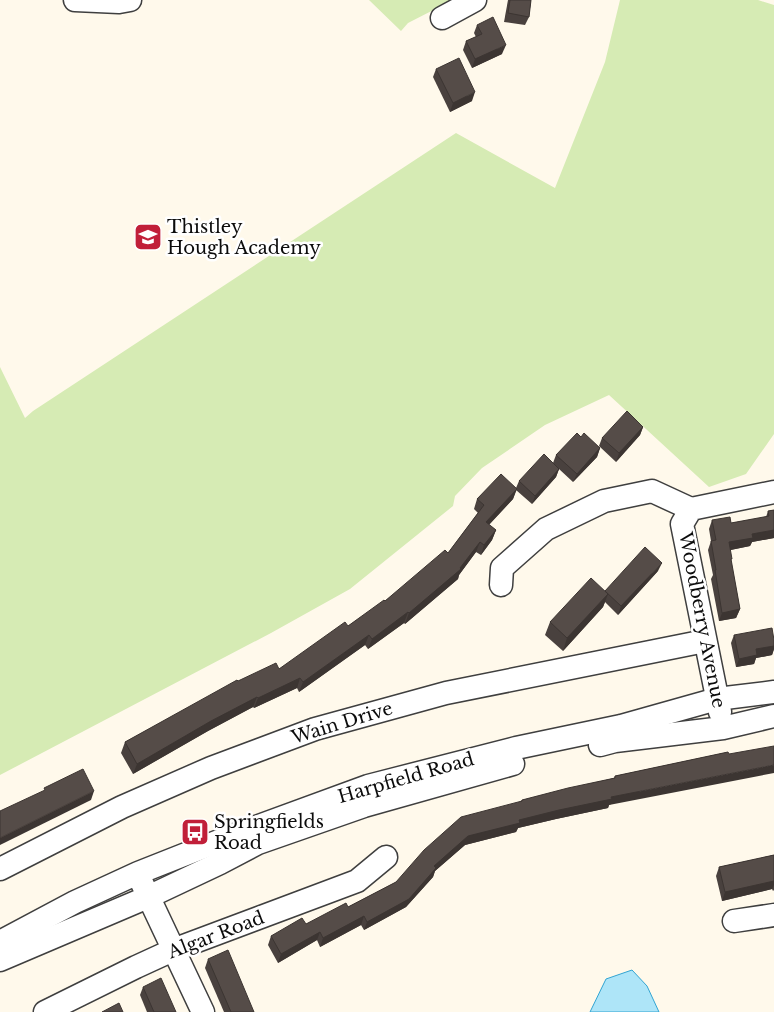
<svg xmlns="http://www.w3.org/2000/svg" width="774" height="1012" font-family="'Libre Baskerville',serif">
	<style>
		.green { fill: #d6ebb4 }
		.water { fill: #aee5f8; stroke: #32a4d2 }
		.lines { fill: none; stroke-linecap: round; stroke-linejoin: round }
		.minor-casing { stroke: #3f3f3f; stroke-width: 25 }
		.minor { stroke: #fff; stroke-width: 22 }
		.wall { fill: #49413e }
		.shaded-wall { fill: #3c3532 }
		.building { fill: #554c48; stroke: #3c3532 }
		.labels { text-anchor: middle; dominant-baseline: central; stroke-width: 5; stroke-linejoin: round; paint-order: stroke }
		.poi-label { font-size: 18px; fill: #0c0c0c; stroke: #fff; text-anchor: start }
		.street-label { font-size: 18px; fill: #0c0c0c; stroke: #fff }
	</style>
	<rect width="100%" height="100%" fill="#fff9eb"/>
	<g class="green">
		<path d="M369,0H453L408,23L401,31Z"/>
		<path d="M620,0H758L774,5V434L746,474L709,487L609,395L545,425L482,468L455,496L453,506L350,589L271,633L0,775V367L25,418L33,411L456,133L555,188L605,62Z"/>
	</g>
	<path class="water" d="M632,970L647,986L659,1012H590L606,979Z"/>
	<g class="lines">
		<defs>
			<g id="minor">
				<path d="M75,0L119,2L130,0"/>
				<path d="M442,18L475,0"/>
				<path d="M501,585L502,568L546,529L604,501L652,491L691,509"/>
				<path d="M720,712L682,524L691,509L774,492"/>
				<path d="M600,745L615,741L723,728L774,716"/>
				<path d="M0,869L122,807L211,768L315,729L446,693L705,641"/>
				<path d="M142,883L203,1012"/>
				<path d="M734,921L774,915"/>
				<path d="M0,942L75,902L138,873L229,837L368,786L516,748L621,726L717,699L774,692"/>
				<path d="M0,960L148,897L220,863L258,843L364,806L513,764"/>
				<path d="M45,1012L136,967L173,950L357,881L386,857"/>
			</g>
		</defs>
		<use href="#minor" class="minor-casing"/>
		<use href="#minor" class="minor"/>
	</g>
	<g class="wall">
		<path d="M508,0H531L529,17L525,25L504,22Z"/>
		<path d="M477,25L502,54L472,68L463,50L466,41L476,37L474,33Z"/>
		<path d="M436,69L472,101L450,112L433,77Z"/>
		<path d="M643,427L640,435L616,462L599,446L602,438Z"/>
		<path d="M581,437L600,448L597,457L573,482L559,469L556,477L532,504L516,490L513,499L489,525L496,530L492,540L481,555L476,552L459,575L458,579L405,624L404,623L368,649L365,645L299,692L297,688L254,708L253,707L208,731L133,774L121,753L125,742L238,681L279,669L348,626L385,601L448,553L478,513L474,509L477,499L516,488L519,481L553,463L556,455Z"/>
		<path d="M774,510V538L752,542L750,546L730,550L731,561L740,609L736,618L719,621L711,579L713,575L708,550L711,541L709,529L712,520L731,523L766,517L768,511Z"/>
		<path d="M658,571L618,615L605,602L603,607L563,651L545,635L550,622L605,591Z"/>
		<path d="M734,635L774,640V649L772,655L756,658L754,664L736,667L731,643Z"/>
		<path d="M728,752L609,805L608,808L556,819L518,828L516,832L465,845L435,871L433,877L406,907L364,930L361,925L320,947L317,940L278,963L268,945L271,936L306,924L348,907L396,882L521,801L522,800L614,778L615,776Z"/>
		<path d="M774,855V890L773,891L772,889L722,901L716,876L719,867Z"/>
		<path d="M208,959L254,1012H224L205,968Z"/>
		<path d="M143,987L176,1012H147L140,995Z"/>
	</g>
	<g class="shaded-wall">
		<path d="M506,45L502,54L472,68L475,59Z"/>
		<path d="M475,92L472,101L450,112L453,103Z"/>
		<path d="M643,427L640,435L616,462L619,453Z"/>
		<path d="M600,448L597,457L573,482L577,474Z"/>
		<path d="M559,469L556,477L532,504L535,496Z"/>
		<path d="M517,489L513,499L482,532L486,522Z"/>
		<path d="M496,530L492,540L481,555L484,545Z"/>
		<path d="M774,530V538L752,542L750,546L726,551L729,542L752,534Z"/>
		<path d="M480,542L476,552L459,575L458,579L405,624L409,613L460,568Z"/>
		<path d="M662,563L658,571L618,615L621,606Z"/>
		<path d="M608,594L603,607L563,651L567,638Z"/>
		<path d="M740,609L736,618L719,621L722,613Z"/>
		<path d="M408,612L404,623L368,649L372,639Z"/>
		<path d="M369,635L365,645L299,692L303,682Z"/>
		<path d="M774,646V649L772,655L756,658L754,664L736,667L739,659L756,649Z"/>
		<path d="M300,678L297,688L254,708L258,698Z"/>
		<path d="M257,697L253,707L208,731L133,774L137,764L211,721Z"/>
		<path d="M774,765V773L609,805L608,808L556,819L518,828L516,832L465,845L435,871L433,877L406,907L364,930L367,922L434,866L468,836L519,820L611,797Z"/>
		<path d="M94,791L91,800L0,845V838Z"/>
		<path d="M774,881V885L772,889L722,901L725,892Z"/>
		<path d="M364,916L361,925L320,947L323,938Z"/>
		<path d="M320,932L317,940L278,963L281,954Z"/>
	</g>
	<g class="building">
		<path d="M510,0H531L529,17L508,13Z"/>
		<path d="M493,17L506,45L475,59L466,41L482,34L477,25Z"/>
		<path d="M459,58L475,92L453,103L436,69Z"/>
		<path d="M627,411L643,427L619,453L602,438Z"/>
		<path d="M577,433L581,437L584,433L600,448L577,474L556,455Z"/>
		<path d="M544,454L559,469L535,496L519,481Z"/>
		<path d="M501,474L517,489L486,522L496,530L484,545L480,542L460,568L461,569L409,613L408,612L372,639L369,635L303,682L300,678L258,698L257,697L211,721L137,764L125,742L237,680L238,681L276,663L279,669L345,622L348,626L384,600L385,601L445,550L448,553L484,505L477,499Z"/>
		<path d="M774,510V530L752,534L753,538L729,542L732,559H731L740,609L722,613L715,570H716L711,541L716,540L712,520L730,517L731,523L769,516L768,511Z"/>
		<path d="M645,547L662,563L621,606L605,591Z"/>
		<path d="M591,578L608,594L567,638L550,622Z"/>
		<path d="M772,628L774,640V646L756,649L757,655L739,659L734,635Z"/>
		<path d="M774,746V765L611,797L612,799L559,810L519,820L520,823L468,836L434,866L436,868L409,899L367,922L364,916L323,938L320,932L281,954L271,936L302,918L306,924L346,903L348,907L396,882L424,850L461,817L522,801V800L568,788L615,778V776L728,752L729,754Z"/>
		<path d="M83,769L94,791L0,838V811L45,790L44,788Z"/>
		<path d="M774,855V881L725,892L719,867Z"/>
		<path d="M228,950L254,1012H231L208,959Z"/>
		<path d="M161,978L176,1012H154L143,987Z"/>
		<path d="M119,1003L123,1012H102Z"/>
	</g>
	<defs>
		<symbol id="school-square" viewBox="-11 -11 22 22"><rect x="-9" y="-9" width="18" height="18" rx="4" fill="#c11f39" stroke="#fff"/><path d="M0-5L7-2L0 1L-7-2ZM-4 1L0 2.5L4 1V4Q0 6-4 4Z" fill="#fff"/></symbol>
		<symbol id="bus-square" viewBox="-11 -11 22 22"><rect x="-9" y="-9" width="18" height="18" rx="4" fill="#c11f39" stroke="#fff"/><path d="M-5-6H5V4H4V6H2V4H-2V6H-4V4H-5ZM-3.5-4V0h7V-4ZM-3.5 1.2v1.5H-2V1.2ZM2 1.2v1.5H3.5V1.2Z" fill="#fff"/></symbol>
	</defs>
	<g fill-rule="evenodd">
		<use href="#school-square" x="132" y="221" width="32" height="32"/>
		<use href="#bus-square" x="179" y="816" width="32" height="32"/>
	</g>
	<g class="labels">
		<g class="poi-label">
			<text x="167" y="227">Thistley<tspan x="167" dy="21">Hough Academy</tspan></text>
			<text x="214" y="822">Springfields<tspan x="214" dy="21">Road</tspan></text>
		</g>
		<g class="street-label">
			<text transform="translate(702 620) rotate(79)">Woodberry Avenue</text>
			<text transform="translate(342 723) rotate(-17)">Wain Drive</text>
			<text transform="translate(406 778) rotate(-16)">Harpfield Road</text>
			<text transform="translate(216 935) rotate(-21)">Algar Road</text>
		</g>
	</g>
</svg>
